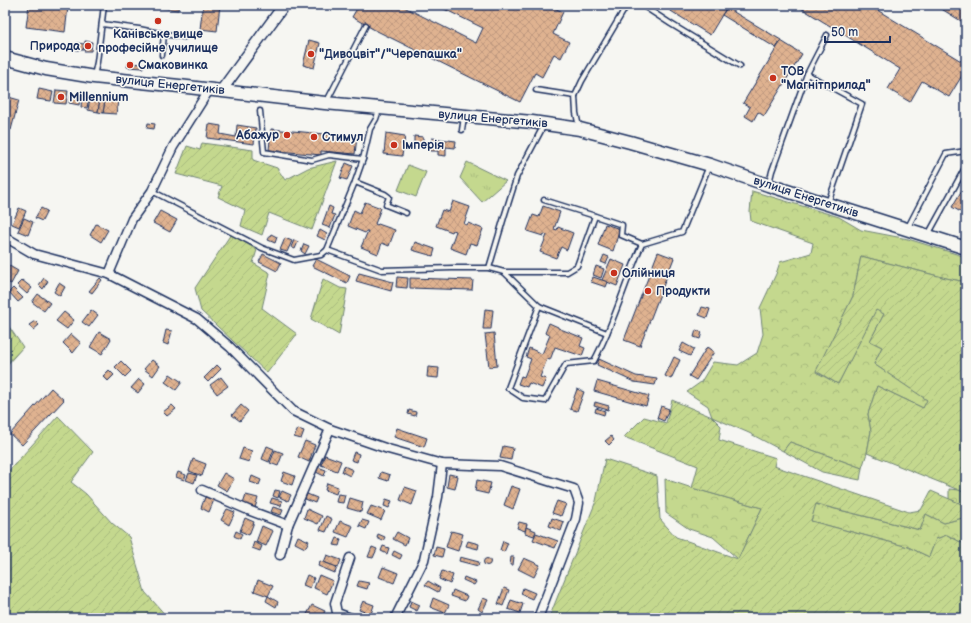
<svg xmlns="http://www.w3.org/2000/svg" width="971" height="623" font-family="'Balsamiq Sans',sans-serif">
	<style>
		.forest { fill: url(#forest-crowns); stroke: #708476 }
		.park { fill: url(#park-tufts); stroke: #708476 }
		.garden { fill: url(#garden-furrows); stroke: #708476 }
		.pitch { fill: #c4d88e; stroke: #708476 }
		.building { fill: url(#building-cross-hatch); stroke: #1b2f5e }
		.lines { fill: none; stroke-linecap: round; stroke-linejoin: round }
		.service-casing { stroke: #1b2f5e; stroke-width: 7 }
		.minor-casing { stroke: #1b2f5e; stroke-width: 11 }
		.tertiary-casing { stroke: #1b2f5e; stroke-width: 13 }
		.secondary-casing { stroke: #1b2f5e; stroke-width: 15 }
		.service { stroke: #f6f6f2; stroke-width: 4 }
		.minor { stroke: #f6f6f2; stroke-width: 8 }
		.tertiary { stroke: #f6f6f2; stroke-width: 10 }
		.secondary { stroke: #f6f6f2; stroke-width: 12 }
		.poi-dot { fill: #c8321e; stroke: #f6f6f2; stroke-width: 1.5 }
		.labels { text-anchor: middle; dominant-baseline: central; stroke-width: 3; stroke-linejoin: round; paint-order: stroke }
		.poi-label { font-size: 12px; font-weight: bold; fill: #1b2f5e; stroke: #f6f6f2; text-anchor: start }
		.street-label { font-size: 12px; fill: #1b2f5e; stroke: #f6f6f2 }
	</style>
	<defs>
		<pattern id="forest-crowns" width="20" height="18" patternUnits="userSpaceOnUse"><rect width="20" height="18" fill="#c4d88e"/><path d="M2 6a3 3 0 1 1 6 0M12 15a3 3 0 1 1 6 0" fill="none" stroke="#a8ba7d"/></pattern>
		<pattern id="park-tufts" width="24" height="20" patternUnits="userSpaceOnUse"><rect width="24" height="20" fill="#c4d88e"/><path d="M3 7l-1-3M5 7V3M7 7l1-3M15 17l-1-3M17 17v-4M19 17l1-3" fill="none" stroke="#a8ba7d"/></pattern>
		<pattern id="garden-furrows" width="10" height="10" patternUnits="userSpaceOnUse"><rect width="10" height="10" fill="#c4d88e"/><path d="M-1 1l2-2M0 10L10 0M9 11l2-2" fill="none" stroke="#a8ba7d"/></pattern>
		<pattern id="building-cross-hatch" width="8" height="8" patternUnits="userSpaceOnUse"><rect width="8" height="8" fill="#dfb290"/><path d="M0 0l8 8M0 8l8-8" fill="none" stroke="#bf997f"/></pattern>
	</defs>
	<rect width="100%" height="100%" fill="#f6f6f2"/>
	<filter id="ink" filterUnits="userSpaceOnUse"><feTurbulence type="fractalNoise" baseFrequency=".025" numOctaves="2"/><feDisplacementMap in="SourceGraphic" scale="8" xChannelSelector="R" yChannelSelector="G"/><feConvolveMatrix kernelMatrix="1 2 1 2 8 2 1 2 1" color-interpolation-filters="sRGB"/></filter>
	<g filter="url(#ink)">
		<g class="forest">
			<path d="M752,191L839,217L861,230L908,239L966,257V282L946,278L861,256L853,296L816,372L838,384L876,309L884,314L870,341L882,347L874,364L928,400L923,408L877,386L868,414L871,431L867,453L862,468L790,442L783,451L749,433L712,417L708,406L687,392L701,382L713,362L738,365L757,353L763,334L760,308L776,274L780,262L811,253L813,243L751,221L750,212Z"/>
			<path d="M665,479L692,488L762,508L738,559L713,537L689,529L666,513Z"/>
			<path d="M949,489L960,490L966,493V506L949,499Z"/>
			<path d="M815,504L920,530L926,514L944,523L966,517V545L947,535L936,539L929,557L908,547L811,521Z"/>
		</g>
		<path class="park" d="M467,162L506,181L482,202L460,178Z"/>
		<g class="garden">
			<path d="M202,143L253,150V160L277,168L285,180L308,168L337,161L312,230L269,213L262,235L241,226L245,210L218,197L222,186L176,174L187,146L200,150Z"/>
			<path d="M231,234L257,250L253,263L270,273L262,308L297,334L267,373L201,311L195,288Z"/>
			<path d="M861,256L946,278L966,282V493L867,453L871,431L868,414L877,386L923,408L927,400L874,364L882,347L870,341L884,314L876,310L838,384L816,371L853,296Z"/>
			<path d="M323,279L340,288L347,289L339,335L311,319Z"/>
			<path d="M5,321L23,347L5,367Z"/>
			<path d="M672,400L712,417L721,426L719,440L776,458L774,466L909,512L921,510L931,491L966,506V517L944,523L926,514L920,530L816,504L811,521L908,547L929,557L936,539L947,535L966,545V618H549L596,501L605,459L657,476L660,519L676,537L738,559L762,508L692,488L698,466L624,437L644,417L666,423Z"/>
			<path d="M58,416L93,452L71,482L86,494L112,523L129,537L145,592L168,618H5V475Z"/>
			<path d="M790,442L862,468L860,480L822,472L783,451Z"/>
		</g>
		<path class="pitch" d="M408,165L426,172L416,197L398,190Z"/>
		<g class="building">
			<path d="M29,5H55L68,7L65,32L26,27Z"/>
			<path d="M138,5H179L178,10Z"/>
			<path d="M203,5H220L217,31L200,29Z"/>
			<path d="M359,5H400L476,43L483,28L436,5H548L563,12L553,34L569,42L561,58L554,54L542,77L535,73L520,102L373,29L352,17Z"/>
			<path d="M661,5H728L710,35Z"/>
			<path d="M796,5H869L966,64V69L949,97L922,81L910,102L888,89L900,69Z"/>
			<path d="M935,5H966V24Z"/>
			<path d="M727,8L781,40L776,48L722,15Z"/>
			<path d="M309,40L320,43L314,68L303,65Z"/>
			<path d="M85,41L92,42L91,51H84Z"/>
			<path d="M781,41L802,54L764,116L758,112L753,121L745,116L750,107L743,103Z"/>
			<path d="M77,43L84,44L83,50H76Z"/>
			<path d="M128,63L143,64V68L127,67Z"/>
			<path d="M39,89L53,92L51,101L37,99Z"/>
			<path d="M56,90L68,91L66,104L54,103Z"/>
			<path d="M71,95L80,96L79,105L69,103Z"/>
			<path d="M5,96L19,100L11,130L5,128Z"/>
			<path d="M82,96L89,97L87,108L81,107Z"/>
			<path d="M90,97L100,99L98,112L88,110Z"/>
			<path d="M113,97L118,101L116,114L103,113L105,100Z"/>
			<path d="M100,99L105,100L103,113L98,112Z"/>
			<path d="M148,123L155,124L154,129L147,128Z"/>
			<path d="M209,124L221,126L220,134L236,137L237,125L256,128L254,144L207,138Z"/>
			<path d="M271,129L357,137L355,154L321,151V155L269,150Z"/>
			<path d="M386,133L405,136L402,156L384,154Z"/>
			<path d="M414,136L423,137V144L414,143Z"/>
			<path d="M432,138L456,141L455,148L446,147V156L438,155V151H430Z"/>
			<path d="M346,163L353,166L347,180L340,178Z"/>
			<path d="M966,183V215L952,207Z"/>
			<path d="M453,201L470,207L464,224L467,225L468,223L483,229L477,245L470,243L466,254L450,248L456,231L453,230L452,232L436,226L442,210L449,212Z"/>
			<path d="M365,202L381,208L375,224L377,225L378,224L395,230L389,246L382,243L378,254L361,247L368,231H366L365,233L348,226L354,210L360,213Z"/>
			<path d="M329,206L333,208L331,214L335,215L330,228L322,225Z"/>
			<path d="M543,206L560,212L554,229L557,230L558,227L573,233L567,250L561,247L556,258L540,252L547,235L544,234L543,236L527,231L533,215L539,217Z"/>
			<path d="M19,208L26,211L19,227L12,224Z"/>
			<path d="M41,208L47,211L42,221L35,218Z"/>
			<path d="M160,211L177,220L170,232L153,223Z"/>
			<path d="M24,218L33,222L28,235L18,231Z"/>
			<path d="M96,224L108,230L101,242L90,235Z"/>
			<path d="M605,224L620,229L613,251L598,245Z"/>
			<path d="M320,230L327,234L325,240L317,236Z"/>
			<path d="M271,234L277,237L275,243L268,240Z"/>
			<path d="M285,238L292,241L287,252L280,250Z"/>
			<path d="M294,240L298,242L295,249L291,247Z"/>
			<path d="M415,242L435,249L433,256L412,250Z"/>
			<path d="M304,244L309,246L305,254L301,251Z"/>
			<path d="M658,252L674,258L640,346L624,340Z"/>
			<path d="M263,254L281,263L277,271L259,262Z"/>
			<path d="M604,255L609,257L606,264L601,262Z"/>
			<path d="M316,259L350,276L347,283L312,266Z"/>
			<path d="M611,259L625,265L617,286L602,280Z"/>
			<path d="M6,264L18,271L11,284L5,281Z"/>
			<path d="M596,266L604,269L601,278L593,275Z"/>
			<path d="M359,273L393,282L391,291L356,281Z"/>
			<path d="M397,277L408,278L407,288L396,287Z"/>
			<path d="M593,277L608,282L606,287L591,282Z"/>
			<path d="M44,278L48,281L43,289L39,285Z"/>
			<path d="M100,278L102,280L92,293L89,291Z"/>
			<path d="M410,278L473,280L472,290L410,288Z"/>
			<path d="M22,280L32,288L27,294L17,285Z"/>
			<path d="M59,283L65,287L60,296L54,292Z"/>
			<path d="M13,288L23,298L18,302L9,292Z"/>
			<path d="M38,294L50,303L44,311L32,302Z"/>
			<path d="M702,307L710,309L707,318L699,315Z"/>
			<path d="M485,309L493,310L491,329H483Z"/>
			<path d="M91,310L98,315L89,327L82,322Z"/>
			<path d="M64,312L74,320L67,329L56,321Z"/>
			<path d="M35,321L39,325L33,330L29,325Z"/>
			<path d="M549,323L558,327V328L583,338L580,346L585,348L582,356L555,347L550,360L547,359L540,377L546,379L542,388L529,383L527,387L518,384L521,376L524,377L531,359L526,357L529,348L542,354L550,335L545,333Z"/>
			<path d="M166,330L172,331L168,345L163,343Z"/>
			<path d="M696,330L702,332L700,339L694,337Z"/>
			<path d="M99,332L111,339L102,354L90,347Z"/>
			<path d="M494,333L497,366L489,367L485,334Z"/>
			<path d="M71,334L81,343L73,353L63,343Z"/>
			<path d="M683,343L694,349L690,356L679,351Z"/>
			<path d="M707,347L714,352L696,380L689,376Z"/>
			<path d="M674,357L680,360L671,379L665,376Z"/>
			<path d="M599,359L636,376L657,379L655,385L634,382L597,365Z"/>
			<path d="M152,360L160,366L153,376L144,369Z"/>
			<path d="M121,361L131,371L125,377L115,367Z"/>
			<path d="M217,365L221,369L208,382L204,378Z"/>
			<path d="M428,367L439,368L438,378L427,377Z"/>
			<path d="M109,370L114,375L108,381L103,376Z"/>
			<path d="M170,374L182,382L176,390L165,382Z"/>
			<path d="M221,377L228,386L217,394L210,385Z"/>
			<path d="M139,379L145,384L138,393L131,388Z"/>
			<path d="M597,381L649,396L646,406L594,391Z"/>
			<path d="M51,388L64,400L22,445L10,434Z"/>
			<path d="M577,389L584,392L577,411L570,409Z"/>
			<path d="M595,402L609,406L608,410L594,406Z"/>
			<path d="M172,405L176,409L167,416L163,412Z"/>
			<path d="M241,405L248,411L240,421L232,415Z"/>
			<path d="M661,406L669,409L664,421L657,418Z"/>
			<path d="M596,408L605,411L604,415L595,412Z"/>
			<path d="M409,410L416,412L415,416L408,414Z"/>
			<path d="M397,428L427,438L424,447L394,437Z"/>
			<path d="M298,429L304,431L301,439L294,437Z"/>
			<path d="M611,436L614,440L609,445L605,441Z"/>
			<path d="M305,441L315,445L309,462L298,457Z"/>
			<path d="M267,446L274,449L269,462L262,459Z"/>
			<path d="M503,446L513,448L511,460L500,458Z"/>
			<path d="M243,448L252,451L249,462L239,459Z"/>
			<path d="M275,450L283,453L278,466L270,463Z"/>
			<path d="M354,452L359,454L357,462L351,460Z"/>
			<path d="M325,455L341,461L337,471L321,465Z"/>
			<path d="M193,459L206,464L202,476L189,471Z"/>
			<path d="M344,466L353,470L350,476L342,472Z"/>
			<path d="M318,467L326,470L324,476L316,472Z"/>
			<path d="M178,472L186,475L184,480L176,477Z"/>
			<path d="M284,472L295,476L292,485L281,481Z"/>
			<path d="M381,472L390,475L388,481L379,478Z"/>
			<path d="M189,473L197,475L194,483L186,480Z"/>
			<path d="M224,473L234,479L227,491L217,485Z"/>
			<path d="M449,474L458,476L455,489L447,487Z"/>
			<path d="M252,476L261,480L259,485L250,482Z"/>
			<path d="M477,480L491,483L488,494L475,491Z"/>
			<path d="M327,483L338,487L336,494L325,490Z"/>
			<path d="M511,486L520,489L513,509L504,505Z"/>
			<path d="M405,487L417,491L412,505L400,500Z"/>
			<path d="M275,490L280,491L278,498L273,496Z"/>
			<path d="M282,491L291,495L288,501L279,497Z"/>
			<path d="M307,494L317,498L315,503L305,499Z"/>
			<path d="M338,494L345,495L343,503L336,502Z"/>
			<path d="M246,495L258,498L255,508L243,504Z"/>
			<path d="M205,497L214,500L209,512L201,508Z"/>
			<path d="M272,498L282,501L281,506L270,503Z"/>
			<path d="M350,498L363,502L361,512L347,508Z"/>
			<path d="M386,499L392,501L389,508L384,506Z"/>
			<path d="M557,501L566,504L561,516L552,513Z"/>
			<path d="M371,506L385,511L381,520L367,514Z"/>
			<path d="M273,507L283,510L281,515L271,512Z"/>
			<path d="M227,509L235,512L229,525L221,520Z"/>
			<path d="M307,509L322,516L318,524L304,518Z"/>
			<path d="M326,516L332,519L326,532L320,530Z"/>
			<path d="M245,518L254,522L249,535L240,531Z"/>
			<path d="M552,518L564,522L561,531L549,526Z"/>
			<path d="M362,520L369,522L366,529L359,526Z"/>
			<path d="M340,521L353,526L348,537L335,532Z"/>
			<path d="M519,522L527,524L525,531L517,528Z"/>
			<path d="M262,526L273,531L266,546L256,542Z"/>
			<path d="M526,527L536,531L534,536L525,533Z"/>
			<path d="M236,531L242,534L240,539L234,536Z"/>
			<path d="M451,531L463,534L458,551L446,547Z"/>
			<path d="M397,532L408,538L405,545L393,539Z"/>
			<path d="M536,533L558,541L555,548L533,540Z"/>
			<path d="M378,534L385,537L383,541L377,538Z"/>
			<path d="M298,536L309,541L305,548L295,543Z"/>
			<path d="M337,538L341,539L339,546L334,545Z"/>
			<path d="M468,541L479,544L478,549L466,546Z"/>
			<path d="M503,541L508,543L504,552L500,550Z"/>
			<path d="M254,542L262,546L260,551L252,548Z"/>
			<path d="M383,546L389,548L387,554L381,551Z"/>
			<path d="M372,547L377,549L373,558L368,557Z"/>
			<path d="M436,547L444,549L442,557L434,555Z"/>
			<path d="M394,551L402,555L400,559L392,555Z"/>
			<path d="M327,555L341,560L338,568L324,562Z"/>
			<path d="M460,557L479,562L478,566L459,561Z"/>
			<path d="M511,557H514L513,565H510Z"/>
			<path d="M524,558L540,565L534,577L518,569Z"/>
			<circle cx="487" cy="562" r="3.5"/>
			<path d="M320,561L337,567L335,573L318,566Z"/>
			<path d="M383,567L398,573L394,583L379,577Z"/>
			<path d="M442,571L453,575L450,584L439,579Z"/>
			<path d="M307,575L314,578L310,588L303,585Z"/>
			<path d="M319,575L333,581L327,594L314,588Z"/>
			<path d="M464,577L476,582L474,585L463,580Z"/>
			<path d="M258,580L273,586L268,596L254,591Z"/>
			<path d="M359,581L369,583L367,589L357,586Z"/>
			<path d="M428,581L440,588L438,592L425,585Z"/>
			<path d="M504,588L509,590L503,606L498,604Z"/>
			<path d="M523,588L535,593L532,599L521,594Z"/>
			<path d="M453,590L467,596L465,601L451,596Z"/>
			<path d="M268,596L278,602L276,607L266,601Z"/>
			<path d="M433,598L449,605L445,613L430,607Z"/>
			<path d="M483,598L488,600L482,612L478,609Z"/>
			<path d="M511,600L523,604L520,613L508,609Z"/>
			<path d="M363,601L374,605L371,614L359,610Z"/>
			<path d="M411,601L420,605L417,611L409,607Z"/>
			<path d="M312,605L325,611L322,618H305Z"/>
		</g>
		<g class="lines">
			<defs>
				<g id="service">
					<path d="M642,5L671,24L740,66"/>
					<path d="M102,24L139,29L164,34L162,55"/>
					<path d="M164,34L184,37"/>
					<path d="M827,35L807,74L862,104L828,203"/>
					<path d="M94,76L97,62L104,5"/>
					<path d="M536,90L575,96L576,113L579,127"/>
					<path d="M575,96L582,81L627,5"/>
					<path d="M327,101L366,25"/>
					<path d="M379,110L376,119L370,129L363,159L355,182L327,250L382,270L452,268H489L504,272L539,306L508,388L523,398L545,401L566,364L594,361C614,324 625,282 642,244L682,232L709,166"/>
					<path d="M260,111L264,152L312,160L329,155L363,159"/>
					<path d="M462,130L464,117"/>
					<path d="M355,182L385,194L389,197L386,205L406,213"/>
					<path d="M769,183L772,171L807,74"/>
					<path d="M152,191L262,248L294,260L321,255L327,250"/>
					<path d="M595,216L622,225L621,235L642,244"/>
					<path d="M908,227L946,154L966,151"/>
					<path d="M928,235L966,166"/>
					<path d="M489,268L505,214L517,176L544,125"/>
					<path d="M504,272H567L577,266L595,216L544,200"/>
					<path d="M539,306L607,333"/>
				</g>
				<g id="minor">
					<path d="M5,237L34,254L109,274L197,319L230,347L293,411L330,429L388,449L442,464L500,466L574,489L579,503L576,519L538,618"/>
					<path d="M109,274L132,219L152,191L173,147L209,90"/>
					<path d="M202,490L248,510L288,525"/>
					<path d="M280,555L288,525L330,429"/>
					<path d="M350,558L335,603L337,613L351,618"/>
					<path d="M395,618L424,560L438,497L442,464"/>
				</g>
				<path id="tertiary" d="M221,91L284,5"/>
				<path id="secondary" d="M5,58L46,69L94,77L179,86L325,103L532,122L580,129L630,142L710,165L768,185L966,248"/>
			</defs>
			<use href="#service" class="service-casing"/>
			<use href="#minor" class="minor-casing"/>
			<use href="#tertiary" class="tertiary-casing"/>
			<use href="#secondary" class="secondary-casing"/>
			<use href="#service" class="service"/>
			<use href="#minor" class="minor"/>
			<use href="#tertiary" class="tertiary"/>
			<use href="#secondary" class="secondary"/>
		</g>
	</g>
	<g class="poi-dot">
		<circle cx="158" cy="21" r="4"/>
		<circle cx="88" cy="46" r="4"/>
		<circle cx="311" cy="54" r="4"/>
		<circle cx="130" cy="65" r="4"/>
		<circle cx="773" cy="78" r="4"/>
		<circle cx="61" cy="97" r="4"/>
		<circle cx="287" cy="135" r="4"/>
		<circle cx="314" cy="137" r="4"/>
		<circle cx="394" cy="145" r="4"/>
		<circle cx="614" cy="273" r="4"/>
		<circle cx="648" cy="291" r="4"/>
	</g>
	<g class="labels">
		<g class="poi-label">
			<text x="158" y="34" text-anchor="middle">Канівське вище<tspan x="158" dy="14">професійне училище</tspan></text>
			<text x="80" y="46" text-anchor="end">Природа</text>
			<text x="319" y="54">"Дивоцвіт"/"Черепашка"</text>
			<text x="138" y="65">Смаковинка</text>
			<text x="781" y="71">ТОВ<tspan x="781" dy="14">"Магнітприлад"</tspan></text>
			<text x="69" y="97">Millennium</text>
			<text x="279" y="135" text-anchor="end">Абажур</text>
			<text x="322" y="137">Стимул</text>
			<text x="402" y="145">Імперія</text>
			<text x="622" y="273">Олійниця</text>
			<text x="656" y="291">Продукти</text>
		</g>
		<g class="street-label">
			<text transform="translate(170 85) rotate(6)">вулиця Енергетиків</text>
			<text transform="translate(493 119) rotate(5)">вулиця Енергетиків</text>
			<text transform="translate(806 197) rotate(18)">вулиця Енергетиків</text>
		</g>
	</g>
	<rect width="971" height="623" fill="none" stroke="#f6f6f2" stroke-width="20"/>
	<rect x="10" y="10" width="951" height="603" fill="none" stroke="#1b2f5e" stroke-width="1.5" filter="url(#ink)"/>
	<path d="M825 36v6h65v-6" fill="none" stroke="#1b2f5e" stroke-width="2"/>
	<text x="831" y="36" font-size="12" fill="#1b2f5e" stroke="#f6f6f2" stroke-width="3" paint-order="stroke">50 m</text>
</svg>
